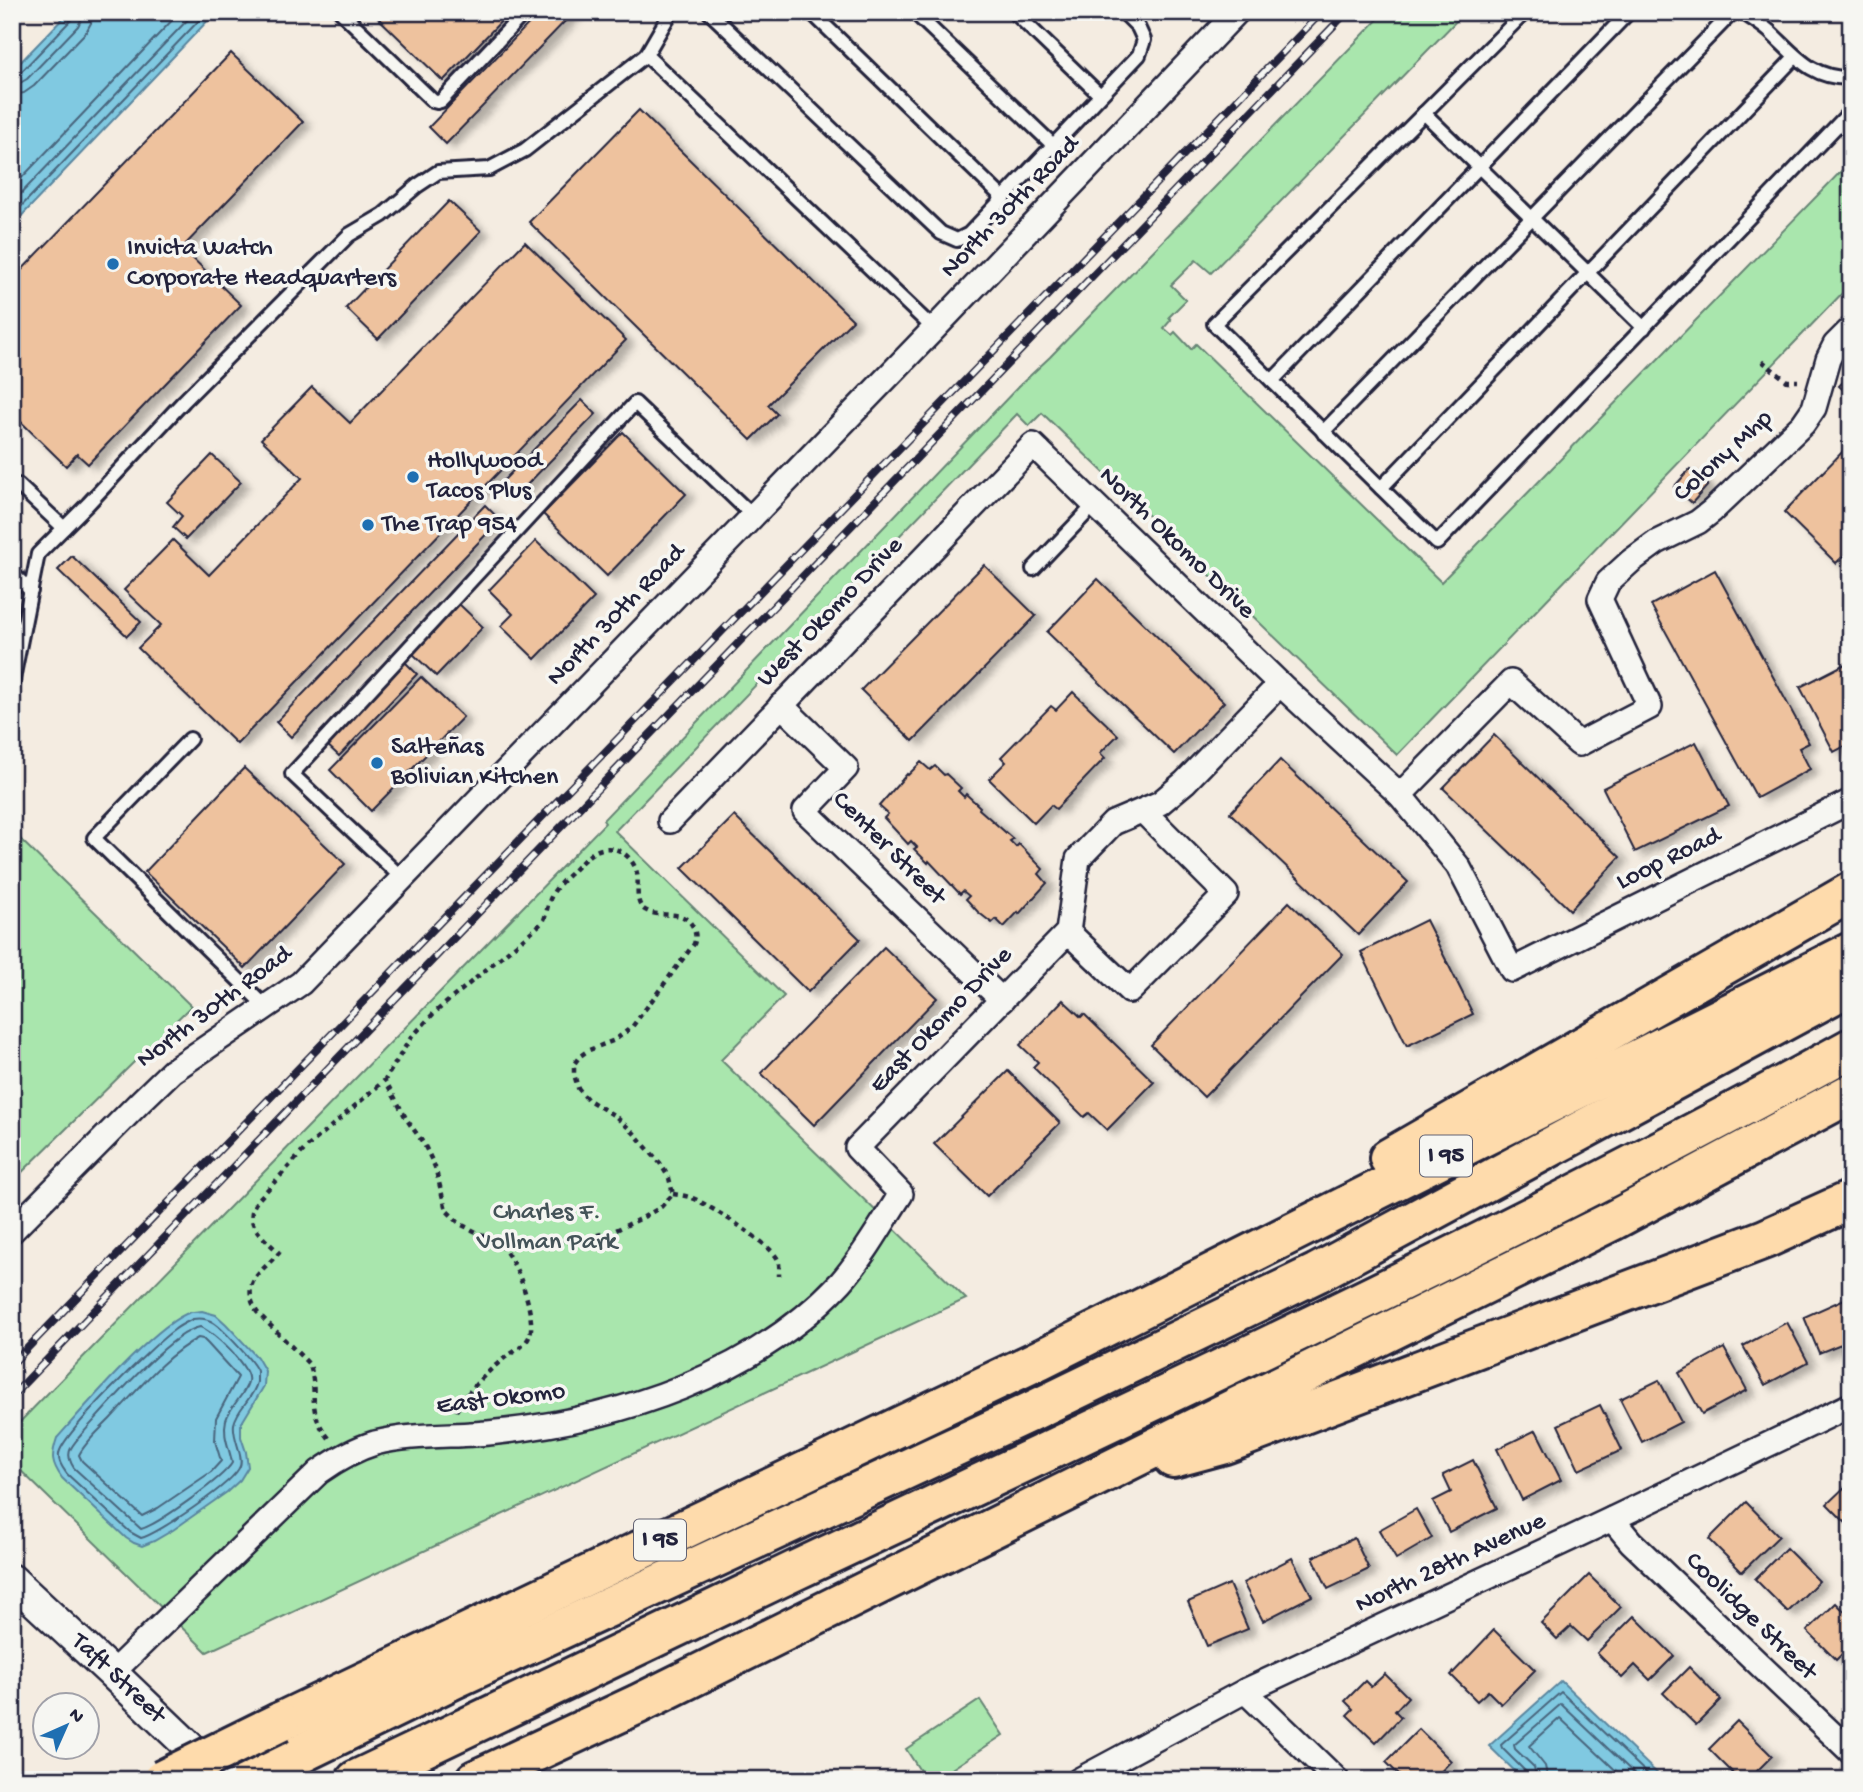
<svg xmlns="http://www.w3.org/2000/svg" width="1863" height="1792" font-family="'Gochi Hand',sans-serif">
	<style>
		.green { fill: #a9e6ad; stroke: #668474; stroke-width: 2 }
		.water { fill: #80c9e1; stroke: #5a869f; stroke-width: 2 }
		.lines { fill: none; stroke-linecap: round; stroke-linejoin: round }
		.shore { stroke: #48657d; stroke-width: 2 }
		.building { fill: #eec29e; stroke: #22223b; stroke-width: 2; filter: url(#shadow) }
		.service-casing { stroke: #22223b; stroke-width: 18 }
		.minor-casing { stroke: #22223b; stroke-width: 28 }
		.tertiary-casing { stroke: #22223b; stroke-width: 35 }
		.motorway-casing { stroke: #22223b; stroke-width: 44 }
		.path { stroke: #22223b; stroke-width: 4.5; stroke-dasharray: 5 5; stroke-linecap: butt }
		.service { stroke: #f6f6f2; stroke-width: 12 }
		.minor { stroke: #f6f6f2; stroke-width: 23 }
		.tertiary { stroke: #f6f6f2; stroke-width: 30 }
		.motorway { stroke: #fedbac; stroke-width: 38 }
		.rail-casing { stroke: #22223b; stroke-width: 8 }
		.rail { stroke: #f6f6f2; stroke-width: 5; stroke-dasharray: 16; stroke-linecap: butt }
		.motorway-bridge-casing { stroke: #22223b; stroke-width: 44; stroke-linecap: butt }
		.motorway-bridge { stroke: #fedbac; stroke-width: 38 }
		.poi-dot { fill: #1f6fb2; stroke: #f6f6f2; stroke-width: 2.5 }
		.labels { text-anchor: middle; dominant-baseline: central; stroke-width: 7; stroke-linejoin: round; paint-order: stroke }
		.shield { fill: #f6f6f2; stroke: #626272; stroke-width: 2 }
		.shield-label { font-size: 24px; font-weight: bold; fill: #22223b }
		.street-label { font-size: 26px; fill: #22223b; stroke: #f6f6f2 }
		.poi-label { font-size: 26px; fill: #22223b; stroke: #f6f6f2; text-anchor: start }
		.park-label { font-size: 26px; fill: #445358; stroke: #f6f6f2 }
	</style>
	<defs>
		<filter id="shadow"><feDropShadow dx="8" dy="4.5" stdDeviation="3.5" flood-color="#0004"/></filter>
	</defs>
	<rect width="100%" height="100%" fill="#f4ece1"/>
	<filter id="ink" filterUnits="userSpaceOnUse"><feTurbulence type="fractalNoise" baseFrequency=".0143" numOctaves="2"/><feDisplacementMap in="SourceGraphic" scale="14" xChannelSelector="R" yChannelSelector="G"/><feConvolveMatrix kernelMatrix="1 2 1 2 8 2 1 2 1" color-interpolation-filters="sRGB"/></filter>
	<g filter="url(#ink)">
		<g class="green">
			<path d="M1385,12H1465L1211,273L1196,260L1171,285L1186,300L1169,317L1171,320L1164,328L1172,335L1175,332L1191,349L1196,344L1441,582L1851,161V284L1397,755L1042,413L1029,426L1017,414L615,831L784,996L721,1060L966,1299L207,1652L12,1462V1430L605,823L603,820L1019,386L1050,357Z"/>
			<path d="M12,831L191,1006L12,1182Z"/>
			<path d="M980,1700L1003,1735L935,1780H926L906,1749Z"/>
		</g>
		<g class="water">
			<path d="M69,12H216L12,226V71Z"/>
			<path d="M202,1311L216,1315L226,1324L257,1357L265,1371L264,1386L241,1424V1437L246,1452L248,1467L240,1480L227,1492L173,1530L154,1541L142,1546L134,1543L126,1538L62,1478C51,1462 51,1456 57,1438C83,1409 157,1322 191,1312C193,1312 201,1311 202,1311Z"/>
			<path d="M1561,1681L1664,1780H1524L1489,1746Z"/>
		</g>
		<g class="lines">
			<g class="shore">
				<path d="M12,75L20,73L71,20L73,12"/>
				<path d="M12,84L20,83L27,79L78,26L81,20L82,12"/>
				<path d="M12,95L24,93L34,86L86,32L91,23L93,12"/>
				<path d="M12,188L180,12"/>
				<path d="M12,203L195,12"/>
				<path d="M12,216L207,12"/>
				<path d="M193,1319C200,1318 208,1319 214,1323C223,1329 254,1362 257,1371C257,1373 257,1380 257,1382C254,1398 237,1408 234,1424C232,1438 244,1455 240,1466C235,1482 158,1534 141,1538L130,1532L67,1474C63,1468 58,1462 59,1454C61,1435 155,1343 174,1330C180,1325 187,1322 193,1319Z"/>
				<path d="M200,1327C213,1331 252,1368 248,1382C244,1396 230,1406 226,1420C222,1436 230,1449 232,1463C223,1478 157,1525 141,1529L74,1468C64,1453 71,1447 81,1435C104,1410 170,1332 200,1327Z"/>
				<path d="M198,1338L203,1339L208,1344L238,1377L216,1418L215,1441L221,1461L211,1472L158,1508L142,1516L82,1461L79,1455C86,1441 101,1429 112,1417C138,1390 164,1356 198,1338Z"/>
				<path d="M1529,1780L1527,1773L1502,1748L1501,1745L1561,1692L1654,1780"/>
				<path d="M1537,1780L1534,1767L1515,1749L1514,1745L1561,1704L1641,1780"/>
				<path d="M1548,1780L1545,1766L1529,1746L1560,1718L1626,1780"/>
			</g>
		</g>
		<g class="building">
			<path d="M372,12H510L443,81Z"/>
			<path d="M540,12H574L446,144L429,127Z"/>
			<path d="M231,53L303,122L182,248L241,305L88,464L77,454L66,466L12,413V280Z"/>
			<path d="M639,110L853,320L768,405L777,414L751,440L529,222Z"/>
			<path d="M449,201L481,231L378,339L346,308Z"/>
			<path d="M525,242L626,340L237,744L138,648L161,625L124,590L173,540L209,575L302,478L261,439L312,387L350,423Z"/>
			<path d="M1851,374V397L1839,386Z"/>
			<path d="M582,400L596,414L517,495L503,481Z"/>
			<path d="M623,432L686,494L607,576L543,514Z"/>
			<path d="M1851,443V549L1836,563L1784,512Z"/>
			<path d="M212,455L241,482L186,539L173,527L182,516L167,502Z"/>
			<path d="M1690,469L1708,485L1692,503L1674,487Z"/>
			<path d="M485,505L500,520L291,737L276,722Z"/>
			<path d="M536,541L594,598L535,659L501,626L513,614L489,590Z"/>
			<path d="M72,556L141,622L127,636L58,570Z"/>
			<path d="M984,565L1036,616L913,741L861,690Z"/>
			<path d="M1715,570L1809,743L1799,748L1810,769L1757,798L1651,605Z"/>
			<path d="M1098,579L1224,702L1174,754L1047,632Z"/>
			<path d="M457,602L483,627L436,676L411,652Z"/>
			<path d="M403,660L417,674L339,756L324,742Z"/>
			<path d="M1851,661V743L1834,752L1800,687Z"/>
			<path d="M421,677L463,717L371,811L330,770Z"/>
			<path d="M1073,692L1118,735L1100,753L1105,758L1056,809L1051,805L1034,823L989,779L1006,762L1001,757L1051,706L1056,710Z"/>
			<path d="M1494,735L1620,857L1570,910L1443,788Z"/>
			<path d="M1696,742L1729,806L1635,852L1603,788Z"/>
			<path d="M1280,760L1408,882L1358,935L1230,813Z"/>
			<path d="M921,762L930,770L935,766L944,775L946,774L961,788L958,791L964,797L966,794L980,807L979,809L1013,839L1010,841L1016,847L1019,844L1043,869L1039,874L1047,883L1019,914L1018,912L1004,927L996,919L992,923L978,912L966,899L969,896L963,891L960,894L929,861L928,863L914,849L917,847L911,841L908,844L884,818L888,814L879,806L907,774L908,775Z"/>
			<path d="M244,768L345,864L245,968L145,872Z"/>
			<path d="M734,816L860,939L808,992L682,868Z"/>
			<path d="M1289,902L1343,954L1204,1097L1151,1045Z"/>
			<path d="M1426,920L1473,1014L1407,1046L1361,952Z"/>
			<path d="M884,947L937,998L814,1125L761,1073Z"/>
			<path d="M1063,1000L1081,1017L1084,1014L1154,1082L1107,1130L1089,1113L1084,1117L1033,1067L1038,1062L1020,1045Z"/>
			<path d="M1008,1071L1060,1123L987,1196L934,1144Z"/>
			<path d="M1851,1296V1340L1819,1353L1804,1317Z"/>
			<path d="M1787,1322L1808,1362L1765,1385L1743,1346Z"/>
			<path d="M1724,1348L1747,1390L1702,1414L1679,1373Z"/>
			<path d="M1659,1380L1681,1422L1642,1442L1620,1399Z"/>
			<path d="M1600,1405L1622,1450L1579,1470L1558,1425Z"/>
			<path d="M1536,1430L1561,1480L1522,1500L1497,1449Z"/>
			<path d="M1473,1460L1497,1508L1449,1532L1433,1501L1451,1492L1443,1475Z"/>
			<path d="M1851,1481V1528L1827,1504Z"/>
			<path d="M1746,1502L1779,1536L1742,1572L1709,1539Z"/>
			<path d="M1416,1509L1432,1538L1396,1559L1379,1530Z"/>
			<path d="M1354,1538L1369,1569L1328,1589L1313,1557Z"/>
			<path d="M1786,1548L1819,1581L1788,1612L1755,1579Z"/>
			<path d="M1292,1558L1312,1596L1263,1621L1243,1583Z"/>
			<path d="M1589,1575L1621,1607L1587,1641L1571,1626L1557,1639L1541,1623Z"/>
			<path d="M1229,1584L1248,1629L1207,1646L1188,1602Z"/>
			<path d="M1836,1603L1847,1614L1851,1610V1648L1849,1647L1836,1660L1807,1631Z"/>
			<path d="M1634,1616L1674,1656L1650,1680L1635,1665L1622,1678L1597,1653Z"/>
			<path d="M1494,1630L1535,1670L1501,1704L1488,1691L1477,1701L1451,1675Z"/>
			<path d="M1689,1667L1721,1700L1696,1725L1663,1693Z"/>
			<path d="M1385,1674L1408,1697L1395,1711L1401,1717L1376,1743L1347,1715L1353,1709L1345,1701L1365,1681L1371,1687Z"/>
			<path d="M1737,1721L1772,1756L1748,1780H1740L1709,1749Z"/>
			<path d="M1419,1729L1451,1761L1433,1780H1404L1386,1762Z"/>
		</g>
		<g class="lines">
			<defs>
				<g id="service">
					<path d="M341,12L433,101L437,102L441,101L525,12"/>
					<path d="M671,12L646,55L934,329"/>
					<path d="M709,12L941,233L957,240L969,234L1139,55L1144,40L1138,27L1123,12"/>
					<path d="M811,12L1003,198"/>
					<path d="M914,12L1053,145"/>
					<path d="M1014,12L1100,95"/>
					<path d="M1525,12L1214,324L1437,543L1851,111"/>
					<path d="M1742,12C1751,18 1761,24 1769,31C1795,55 1811,79 1851,78"/>
					<path d="M1424,113L1644,328"/>
					<path d="M1272,381L1629,12"/>
					<path d="M1323,432L1733,12"/>
					<path d="M1381,488L1795,57"/>
					<path d="M12,490L18,485L64,528"/>
					<path d="M1033,569L1095,504"/>
					<path d="M12,573L31,591"/>
					<path d="M12,684L38,554L88,504L184,401L349,235L383,215L417,186L438,172L489,169L525,150L646,55"/>
					<path d="M190,739L94,838L266,1007"/>
					<path d="M402,878L292,774L635,403L753,516"/>
				</g>
				<g id="minor">
					<path d="M781,705L846,768L805,811L1002,1000"/>
					<path d="M1400,795L1511,682L1579,744L1650,707L1600,599L1608,582L1631,561L1657,542L1698,522L1712,511L1803,424L1814,408L1828,359L1835,345L1851,329"/>
					<path d="M670,821L1033,445L1280,684L1400,795L1458,866L1512,970L1851,801"/>
					<path d="M1068,932L1130,991L1226,894L1143,811"/>
					<path d="M12,1231L140,1102L172,1071L301,983L934,329L1237,12"/>
					<path d="M1612,1519L1631,1542L1851,1752"/>
					<path d="M112,1673L319,1472C336,1460 355,1449 375,1443C415,1433 457,1437 497,1432C620,1419 755,1375 841,1282C864,1256 882,1223 901,1194L857,1148L1068,932L1078,859L1113,823L1160,803L1185,782L1280,684"/>
					<path d="M1245,1691L1337,1780"/>
					<path d="M1079,1780L1245,1691L1612,1519L1851,1405"/>
				</g>
				<g id="tertiary">
					<path id="s1" d="M12,1580L112,1673L224,1780"/>
				</g>
				<g id="motorway">
					<path d="M1389,1158L1851,892"/>
					<path d="M1173,1458L1225,1444L1765,1239L1851,1200"/>
					<path d="M280,1722L1041,1359L1851,952"/>
					<path d="M251,1780L308,1750L454,1679L1030,1412L1317,1273L1851,985"/>
					<path d="M356,1780C502,1710 648,1640 794,1571C1150,1403 1507,1238 1851,1048"/>
					<path d="M475,1780L638,1704L1612,1221L1851,1093"/>
				</g>
			</defs>
			<use href="#service" class="service-casing"/>
			<use href="#minor" class="minor-casing"/>
			<use href="#tertiary" class="tertiary-casing"/>
			<use href="#motorway" class="motorway-casing"/>
			<g class="path">
				<path d="M1762,361L1787,381H1798"/>
				<path d="M673,1194C680,1195 688,1196 695,1199C711,1207 773,1245 778,1260C780,1264 779,1271 779,1276"/>
				<path d="M456,1411C468,1390 488,1371 507,1356C515,1351 523,1347 528,1339C534,1329 530,1314 528,1303C522,1280 515,1263 501,1245"/>
				<path d="M329,1438C305,1409 319,1396 310,1365L257,1312C240,1283 260,1273 279,1253C264,1237 241,1224 257,1201L306,1148L385,1080L410,1039L434,1013L543,922C547,914 547,905 551,897C555,887 564,880 572,872C578,866 584,859 591,854C608,842 627,850 635,867C642,881 631,904 647,911C662,919 685,907 694,929C696,935 696,938 694,944L632,1027L615,1040L589,1050L580,1056L574,1064V1074L578,1088L587,1099L615,1116L633,1132L660,1163L669,1178L673,1194L661,1207L642,1218L616,1230L579,1240L550,1244H501L460,1224L446,1210L435,1167L424,1144L407,1120L385,1080"/>
			</g>
			<use href="#service" class="service"/>
			<use href="#minor" class="minor"/>
			<use href="#tertiary" class="tertiary"/>
			<use href="#motorway" class="motorway"/>
			<defs>
				<g id="rail">
					<path d="M12,1364L1322,12"/>
					<path d="M12,1396L1347,12"/>
				</g>
			</defs>
			<use href="#rail" class="rail-casing"/>
			<use href="#rail" class="rail"/>
			<defs>
				<path id="motorway-bridge" d="M162,1780L280,1722"/>
			</defs>
			<use href="#motorway-bridge" class="motorway-bridge-casing"/>
			<use href="#motorway-bridge" class="motorway-bridge"/>
		</g>
	</g>
	<g class="poi-dot">
		<circle cx="113" cy="264" r="7"/>
		<circle cx="413" cy="477" r="7"/>
		<circle cx="368" cy="525" r="7"/>
		<circle cx="377" cy="763" r="7"/>
	</g>
	<g class="labels">
		<g class="shield">
			<rect x="1420" y="1135.5" width="52" height="41" rx="5"/>
			<rect x="634" y="1519.5" width="52" height="41" rx="5"/>
		</g>
		<g class="shield-label">
			<text x="1446" y="1156">I 95</text>
			<text x="660" y="1540">I 95</text>
		</g>
		<g class="street-label">
			<text transform="translate(1011 208) rotate(-46)">North 30th Road</text>
			<text transform="translate(1724 457) rotate(-42)">Colony Mhp</text>
			<text transform="translate(1176 544) rotate(44)">North Okomo Drive</text>
			<text transform="translate(831 613) rotate(-46)">West Okomo Drive</text>
			<text transform="translate(617 616) rotate(-46)">North 30th Road</text>
			<text transform="translate(888 849) rotate(45)">Center Street</text>
			<text transform="translate(1669 860) rotate(-26)">Loop Road</text>
			<text transform="translate(215 1008) rotate(-37)">North 30th Road</text>
			<text transform="translate(942 1021) rotate(-46)">East Okomo Drive</text>
			<text transform="translate(501 1400) rotate(-7)">East Okomo</text>
			<text transform="translate(1451 1564) rotate(-25)">North 28th Avenue</text>
			<text transform="translate(1750 1617) rotate(44)">Coolidge Street</text>
			<text stroke="none"><textPath href="#s1" startOffset="145">Taft Street</textPath></text>
		</g>
		<g class="poi-label">
			<text x="127" y="249">Invicta Watch<tspan x="127" dy="30">Corporate Headquarters</tspan></text>
			<text x="427" y="462">Hollywood<tspan x="427" dy="30">Tacos Plus</tspan></text>
			<text x="382" y="525">The Trap 954</text>
			<text x="391" y="748">Salteñas<tspan x="391" dy="30">Bolivian Kitchen</tspan></text>
		</g>
		<g class="park-label">
			<text x="547" y="1213">Charles F.<tspan x="547" dy="30">Vollman Park</tspan></text>
		</g>
	</g>
	<rect width="1863" height="1792" fill="none" stroke="#f6f6f2" stroke-width="42"/>
	<rect x="21" y="21" width="1821" height="1750" fill="none" stroke="#22223b" stroke-width="2.5" filter="url(#ink)"/>
	<g transform="translate(66 1726) rotate(45)"><circle r="33" fill="#f6f6f2" stroke="#a1a1a9" stroke-width="2"/>
	<path d="M0-5L12 26L0 18L-12 26Z" fill="#1f6fb2"/>
	<text y="-10" font-size="19" font-weight="bold" text-anchor="middle" fill="#22223b">N</text>
	</g>
</svg>
